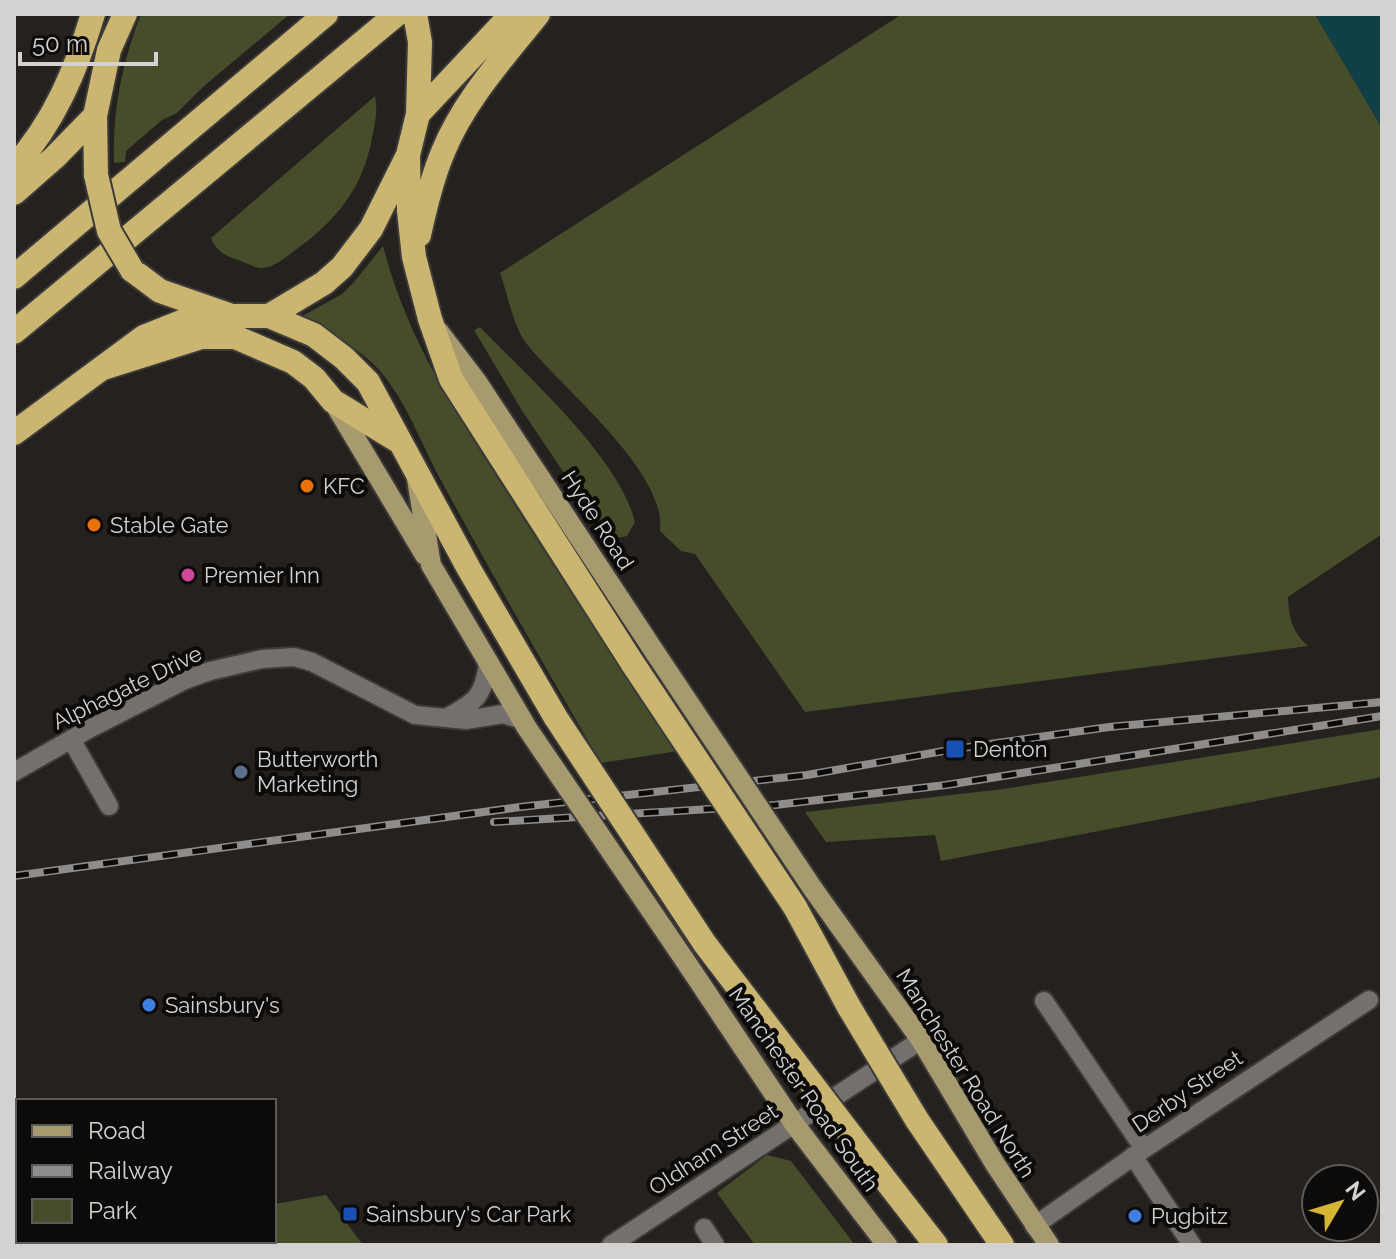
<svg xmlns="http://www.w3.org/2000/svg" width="1396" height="1259" viewBox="0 0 1396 1259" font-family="Raleway,sans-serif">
	<rect width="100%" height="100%" fill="#24211f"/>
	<path fill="#464d2a" d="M141 14H290L204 86 177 113 162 120 126 151 125 162 114 163C112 111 122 63 141 14Z
		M902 14H1315L1382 128V534L1288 597C1289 619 1292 631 1308 646L805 712 695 554 681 551 660 531C667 471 562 389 526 343 514 328 507 292 500 273Z
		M375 96C378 111 375 123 372 138 363 189 335 222 294 251 285 258 273 268 262 268 254 268 245 262 238 260 225 256 216 251 211 238Z
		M383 246C407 338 453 408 504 488 560 577 619 664 678 751L601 763C547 670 493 577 442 482 422 446 407 402 380 371 359 347 327 332 299 318L342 294 354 282Z
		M480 327C527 376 619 457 635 522L627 536 609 540 521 409 474 330Z
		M1382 729V777L941 861 935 835 826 842 805 812 1003 789Z
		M767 1155 791 1161 855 1245H755L717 1193Z
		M326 1195 363 1245H180L178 1241H274V1204Z"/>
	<path fill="#113f47" d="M1315 14H1382V128Z"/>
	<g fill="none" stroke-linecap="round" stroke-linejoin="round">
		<g stroke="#3d3b39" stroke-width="22">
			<path id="minor" d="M446 718C475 702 483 698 488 664
				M71 739 109 806
				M14 772 89 729 185 680 210 671 262 659 294 657 312 662 415 715 466 720 503 714 522 720
				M1044 1001 1144 1149
				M1133 1156 1192 1245
				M1034 1226 1144 1149 1369 1000
				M704 1228 715 1245
				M611 1245 921 1040"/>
		</g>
		<g stroke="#3d3b39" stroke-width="24">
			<path id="major" d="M439 332 477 382 656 654
				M333 401 425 555
				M417 479 431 565 527 728
				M813 889 921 1040 995 1164 1049 1245
				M684 959 795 1125 887 1245"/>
		</g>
		<g stroke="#3d3b39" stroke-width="28">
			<path id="highway" d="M418 114 512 14
				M408 155 409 211 414 257 430 319 451 379 633 664
				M14 167C54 123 76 70 93 14
				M96 175 95 116 109 50 125 14
				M14 193 55 157 95 116
				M419 235C425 207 432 178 443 152 464 100 504 57 538 14
				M132 270 160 291 232 316H269L324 283 342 267 371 229 408 155 418 114 420 42 415 14
				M14 277 326 14
				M269 316 314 335 344 358 368 382 469 569 556 718
				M14 332 397 14
				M103 368 201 337H235L293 362 314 378 333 401 400 442
				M14 433 144 337 184 321 221 317
				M795 907 849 1007
				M917 1120 1002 1245
				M870 1160 936 1245"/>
		</g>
		<use href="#minor" stroke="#73706e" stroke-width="18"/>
		<use href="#major" stroke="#a79a6f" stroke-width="20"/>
		<use href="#highway" stroke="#cab670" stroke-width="24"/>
		<g stroke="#8f8d8b" stroke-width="8">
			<path id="rail" d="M494 822 775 805 946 785 1382 716
				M14 876 520 807 807 775 955 749 1109 727 1382 702"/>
		</g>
		<use href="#rail" stroke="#0c0b0a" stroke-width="5" stroke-dasharray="15" stroke-linecap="butt"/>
		<g stroke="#3d3b39" stroke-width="24" stroke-linecap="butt">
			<path id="major-bridge" d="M656 654 813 889
				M527 728 684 959"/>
		</g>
		<g stroke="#3d3b39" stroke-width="28" stroke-linecap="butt">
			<path id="highway-bridge" d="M96 175 109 231 132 270
				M633 664 795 907
				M556 718 705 944 870 1160
				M849 1007 917 1120"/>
		</g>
		<use href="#major-bridge" stroke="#a79a6f" stroke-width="20"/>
		<use href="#highway-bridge" stroke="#cab670" stroke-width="24"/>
	</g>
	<g fill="#e8710a" stroke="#0c0b0a" stroke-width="3">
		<circle cx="307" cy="486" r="8"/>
		<circle cx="94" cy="525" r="8"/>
	</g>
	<circle fill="#d1479c" stroke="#0c0b0a" stroke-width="3" cx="188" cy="575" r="8"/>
	<g fill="#1a4fb4" stroke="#0c0b0a" stroke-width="3">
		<rect x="945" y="739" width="20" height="20" rx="4"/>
		<rect x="342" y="1206" width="16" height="16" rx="4"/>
	</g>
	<circle fill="#5c6f8a" stroke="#0c0b0a" stroke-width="3" cx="241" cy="772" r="8"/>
	<g fill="#3f7fe0" stroke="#0c0b0a" stroke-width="3">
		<circle cx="149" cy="1005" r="8"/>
		<circle cx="1135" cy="1216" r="8"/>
	</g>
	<g text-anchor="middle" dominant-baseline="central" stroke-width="8" stroke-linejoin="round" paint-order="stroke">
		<g font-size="22" fill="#d4d2d0" stroke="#0c0b0a" text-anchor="start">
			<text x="323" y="486">KFC</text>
			<text x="110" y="525">Stable Gate</text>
			<text x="204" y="575">Premier Inn</text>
			<text x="973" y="749">Denton</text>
			<text x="257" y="759">Butterworth<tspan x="257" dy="25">Marketing</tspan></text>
			<text x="165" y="1005">Sainsbury's</text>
			<text x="366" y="1214">Sainsbury's Car Park</text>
			<text x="1151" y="1216">Pugbitz</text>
		</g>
		<g font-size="22" fill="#d4d2d0" stroke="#0c0b0a">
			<text transform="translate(598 520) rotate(57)">Hyde Road</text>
			<text transform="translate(127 687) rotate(-26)">Alphagate Drive</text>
			<text transform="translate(966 1073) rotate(58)">Manchester Road North</text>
			<text transform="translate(804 1089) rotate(55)">Manchester Road South</text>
			<text transform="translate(1187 1091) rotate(-34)">Derby Street</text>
			<text transform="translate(713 1149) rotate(-33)">Oldham Street</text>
		</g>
	</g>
	<rect width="1396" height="1259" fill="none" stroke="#d4d2d0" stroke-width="32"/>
	<rect x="16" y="1099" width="260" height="144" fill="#0c0b0a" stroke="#5c5b59" stroke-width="2"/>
	<rect x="32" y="1125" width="40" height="12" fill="#a79a6f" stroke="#5c5b59" stroke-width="2"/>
	<text x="88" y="1139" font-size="24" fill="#d4d2d0">Road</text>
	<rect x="32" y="1165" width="40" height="12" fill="#8f8d8b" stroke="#5c5b59" stroke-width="2"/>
	<text x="88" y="1179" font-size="24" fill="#d4d2d0">Railway</text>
	<rect x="32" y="1199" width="40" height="24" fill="#464d2a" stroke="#5c5b59" stroke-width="2"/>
	<text x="88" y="1219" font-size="24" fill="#d4d2d0">Park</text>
	<g transform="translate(1340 1203) rotate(52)"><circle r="38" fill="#0c0b0a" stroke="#5c5b59" stroke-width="2"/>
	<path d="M0-6L14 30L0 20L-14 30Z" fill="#d5b534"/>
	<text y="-12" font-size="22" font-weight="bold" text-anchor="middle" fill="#d4d2d0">N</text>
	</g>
	<path d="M20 52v12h136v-12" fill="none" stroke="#d4d2d0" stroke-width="4"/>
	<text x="32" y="52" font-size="24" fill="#d4d2d0" stroke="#0c0b0a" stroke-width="6" paint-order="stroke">50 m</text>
</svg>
